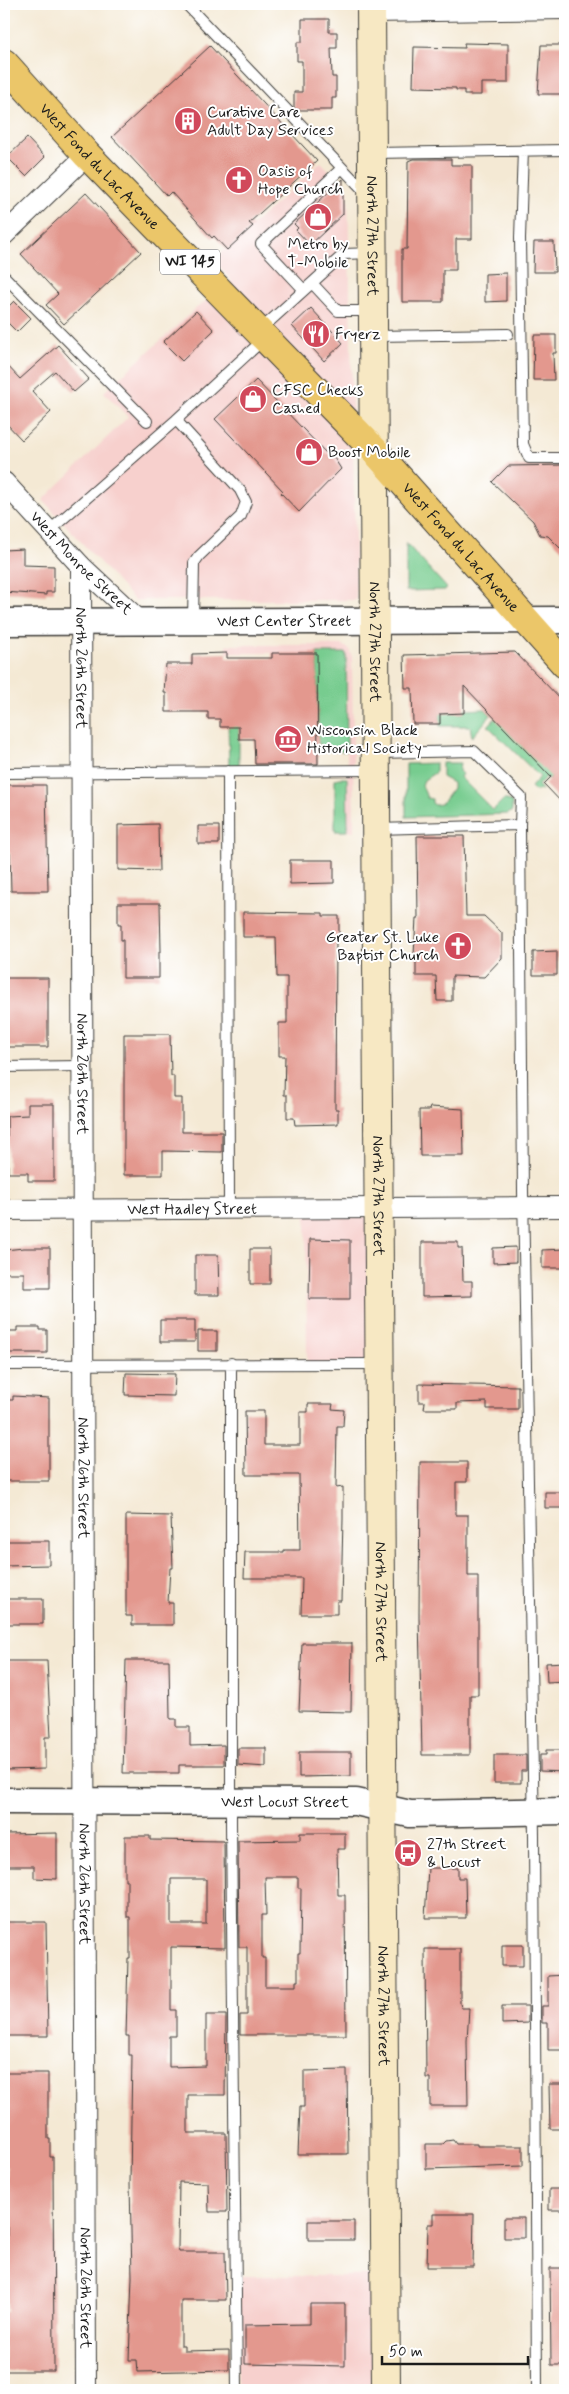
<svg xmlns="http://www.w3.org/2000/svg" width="569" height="2394" viewBox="0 0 569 2394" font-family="Mynerve,sans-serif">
	<rect width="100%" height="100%" fill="#fff"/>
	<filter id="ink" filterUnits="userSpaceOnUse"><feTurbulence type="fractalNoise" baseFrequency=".02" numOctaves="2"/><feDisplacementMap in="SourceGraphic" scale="10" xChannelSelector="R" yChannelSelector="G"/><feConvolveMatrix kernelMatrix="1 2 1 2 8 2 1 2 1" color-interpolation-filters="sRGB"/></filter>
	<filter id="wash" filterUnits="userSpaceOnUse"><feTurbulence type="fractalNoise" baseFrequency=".0096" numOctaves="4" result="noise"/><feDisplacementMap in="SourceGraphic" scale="20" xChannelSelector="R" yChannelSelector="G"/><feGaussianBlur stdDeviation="1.12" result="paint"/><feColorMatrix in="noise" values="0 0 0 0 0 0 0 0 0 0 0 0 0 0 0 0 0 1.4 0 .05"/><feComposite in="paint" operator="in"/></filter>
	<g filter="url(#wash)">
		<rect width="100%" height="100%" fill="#f4e9d4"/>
		<path fill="#f7d0cd" d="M321 162 348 190 356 600H134L43 500 128 417 104 392 194 310 232 281 214 260Z
			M227 645H342L349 649 352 657 354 831H348L346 653H227Z
			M379 1209 380 1364 307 1365 306 1210Z
			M235 2276H385L386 2390H237Z"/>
		<path fill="#77cc8f" stroke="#4a7456" d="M406 543 446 587 445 590 406 591Z
			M317 653H346L347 751H318V747H321V744H318Z
			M239 694V766H229L228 718Z
			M485 709 491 715 472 737 470 726H440V710L452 713H464V710Z
			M497 716 510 734 553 775 549 779 546 777 538 785 542 790 535 791 531 787 540 777 488 726Z
			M436 763V772L424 780 422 785 427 798 432 799V803L435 805 441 804 453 788V783L442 777V763H460L459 771 462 774 460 777 493 810 503 800H507L512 803V811L508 814 406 817V764Z
			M338 778H347L348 831H335V780Z"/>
		<g id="blocks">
			<path fill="#e3988e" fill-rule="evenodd" d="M302 19H329V32H337V48H331L332 77H336V98H332V110H296L294 107V92H302V61H297V42H302Z
				M464 43 508 44V83H481V95H464V90H456V88L413 87 414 47 465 48Z
				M541 45H563V94H538Z
				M210 46 317 161 249 223 253 226 227 250 214 236 212 238 171 192 167 196 112 137Z
				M27 138 45 157 26 176 7 157Z
				M413 159H451V165H472V239H456V270H443V302H402V249H407L408 161Z
				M343 179V214L310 245 296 230 298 228 294 224Z
				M86 193 141 252 64 324 46 305 58 294 21 254Z
				M534 242H554L555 272H533Z
				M506 273V301L485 302V274Z
				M14 301 31 318 17 332 4 319V311Z
				M311 308 343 343 324 361 292 326Z
				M196 311 214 330 182 361 163 342Z
				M534 335H556V353H553L554 380H533Z
				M58 345 89 379 74 392 55 371 32 391 51 412 22 440 4 421V362L20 379Z
				M256 380 327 454 331 453 341 469 299 512 281 493 283 491 215 419Z
				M565 465V553L548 536 540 535 533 521 492 482 508 466Z
				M23 549V565L54 566V592H46V595L4 592V550Z
				M515 652 565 704V806L544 784 551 777 464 686V713L440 714V724H413L412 688H405L404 655Z
				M227 653V658H272V653H317L318 764H255L254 739H239V727H220V719H208V712H166V693H164L166 664H192V654Z
				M4 785H46L48 891H11L10 853H4Z
				M158 824 159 871 118 870V825Z
				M198 826H219V844H198Z
				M417 836H464L466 916H484L502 933V958L484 977 452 976V1001H437L436 976H416V955H414L416 918H418Z
				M290 860H334V883L290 884Z
				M118 903H160L161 951H159V978H123V940H121V924H118Z
				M243 912 323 913V916H339V936H336L335 1109H338V1124L295 1125 294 1118H287V1095H284L285 1056H279V1023H287V977H277L276 937H243Z
				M557 951V975H533V952Z
				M4 978H48V1047H4Z
				M124 1034H170L171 1076H174V1098H182V1132H222V1152L163 1151V1175H124Z
				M28 1104H54V1181H28V1173H8L7 1116 28 1115Z
				M430 1107 463 1109 464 1156H420L419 1110H429Z
				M310 1239 350 1240V1299H309Z
				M422 1242H458V1248H462L463 1281H472V1296L422 1297Z
				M516 1247V1262L493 1263V1248Z
				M24 1248H50V1288H24V1273H4V1250Z
				M250 1249H270V1284H250Z
				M565 1249V1268H542V1250Z
				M195 1255H218L219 1295H195Z
				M160 1320H195V1342H160Z
				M17 1327H40V1330H47V1353H5V1331H17Z
				M198 1331H217V1351H198Z
				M126 1373 175 1374 174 1396 125 1395Z
				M419 1384 518 1386V1409H487V1402L457 1403V1409H424L425 1402H419Z
				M13 1396 49 1398V1481H4V1400H13Z
				M308 1404H333L332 1409 344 1410 343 1426H337L336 1488 343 1487V1519L341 1601H337V1614H301L302 1578H244L245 1552H284V1550H300L299 1475H246L245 1411H264V1445H300V1412H308Z
				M420 1462H467V1482H456V1515H468V1576H478V1695H470V1755H422L419 1617Z
				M545 1492H565V1508H545Z
				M126 1515 171 1516 173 1568H170L168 1603H173V1625H132V1616H126Z
				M4 1541H49V1565L4 1566Z
				M5 1599H43V1624H5Z
				M302 1643H352L351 1712 299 1711Z
				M126 1660H169L170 1719H176V1727H190V1746L224 1745V1765H179V1773H123Z
				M6 1661H47L51 1737H45V1769L4 1770Z
				M565 1662V1681L547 1682 546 1663Z
				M238 1748H266V1767L238 1765Z
				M546 1750H565V1772L540 1771V1755H546Z
				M299 1752H351V1776L299 1777Z
				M494 1755H526V1771H521V1783H494Z
				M57 1833V1879L34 1878V1866H5V1834Z
				M300 1833H345V1849H337L338 1895H345L346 2035H240V2015H247V1947H239L238 1841 300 1840ZM265 1877H298V1888H301L300 1953H298V1981H296V1986H265V1958H262V1915H266Z
				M125 1836H150V1840L224 1841 225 1948 171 1947V2010H176V2036H169V2067L206 2066V2015H226L225 2095H188V2133H226L227 2212H209L208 2183 179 2182 178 2248 179 2252H225L226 2300H181V2346H184V2351L229 2350V2370L138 2372 137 2360H129L132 2277 130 2183 132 2055H129V2036H126L128 1958H130V1917H127V1880H125ZM171 1879H206V1924H171Z
				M428 1868H458V1878H465L466 1918H425Z
				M4 1922H46L48 2036H4Z
				M502 1945H523V1966H502Z
				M425 1949H460V2003L461 2008H469L467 2041 468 2106H430V2078H426Z
				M565 1975V2050H548V2023H542V2006H548V1976Z
				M502 2006H528V2023L502 2024Z
				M347 2070 348 2154H298L300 2107H304V2071Z
				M4 2073H48V2139H50V2157H53L54 2371H4V2312H7V2167H4Z
				M549 2084H565V2129H550Z
				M453 2140 456 2144H477V2146H523V2166L426 2169V2144H443L446 2141Z
				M549 2189H565V2210H549Z
				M433 2214H474L473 2267H427L428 2224H433Z
				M504 2218H524V2238H504Z
				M308 2221H354V2240H308Z
				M550 2268H565V2365H551Z
				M310 2304H345V2366L245 2364V2325L310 2324Z"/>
		</g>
	</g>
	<g filter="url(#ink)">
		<use href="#blocks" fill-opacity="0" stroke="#3c3b38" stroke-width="1"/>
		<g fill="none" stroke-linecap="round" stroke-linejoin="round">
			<g stroke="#3c3b38" stroke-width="12">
				<path id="service" d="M186 4 368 195
					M523 150 520 238 523 444 529 458H565
					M374 153 565 150
					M4 276 147 421
					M312 283 338 311H372
					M304 290 261 244 342 168
					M259 331 344 254 372 253
					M375 336 508 334
					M176 420 240 490 246 502 241 516 199 556 194 563 193 621
					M49 531 176 420 264 339
					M376 753 474 751 521 797 520 825
					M228 771 229 1210
					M4 773 375 770
					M378 829 520 825 523 1191 534 1835 537 2390
					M4 1067 82 1066
					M231 1363V1824L237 2390
					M4 1365 379 1364"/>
			</g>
			<g stroke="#3c3b38" stroke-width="22">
				<g id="minor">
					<path d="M371 12 565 9"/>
					<path d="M4 235 87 155"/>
					<path id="s1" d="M4 482 81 566 141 622"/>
					<path id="s2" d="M81 566 86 2390"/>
					<path id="s3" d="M4 1210 565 1207"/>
				</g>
			</g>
			<g stroke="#3c3b38" stroke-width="29">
				<g id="tertiary">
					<path id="s4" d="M4 622 565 620"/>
					<path id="s5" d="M4 1801 356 1802 410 1814 565 1811"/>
				</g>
			</g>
			<g stroke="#3c3b38" stroke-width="30">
				<g id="secondary">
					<path id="s6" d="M371 4 386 2390"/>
				</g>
			</g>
			<g stroke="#3c3b38" stroke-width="30">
				<g id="primary">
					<path id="s7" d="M4 63 87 155 375 451 565 664"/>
				</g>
			</g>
			<use href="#service" stroke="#fff" stroke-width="10"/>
			<use href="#minor" stroke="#fff" stroke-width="20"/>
			<use href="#tertiary" stroke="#fff" stroke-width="26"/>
			<use href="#secondary" stroke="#f7e8c3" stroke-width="28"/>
			<use href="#primary" stroke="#ebc669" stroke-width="28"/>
		</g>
	</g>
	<defs>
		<g id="building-disc" transform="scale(1.4375)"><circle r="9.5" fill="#d1495b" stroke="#fff"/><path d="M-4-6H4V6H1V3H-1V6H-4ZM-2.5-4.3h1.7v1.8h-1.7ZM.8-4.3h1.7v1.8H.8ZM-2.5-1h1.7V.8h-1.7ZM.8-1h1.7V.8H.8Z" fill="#fff"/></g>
		<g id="church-disc" transform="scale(1.4375)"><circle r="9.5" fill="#d1495b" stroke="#fff"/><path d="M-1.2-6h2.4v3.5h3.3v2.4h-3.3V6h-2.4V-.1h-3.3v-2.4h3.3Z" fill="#fff"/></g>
		<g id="shop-disc" transform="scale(1.4375)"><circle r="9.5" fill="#d1495b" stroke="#fff"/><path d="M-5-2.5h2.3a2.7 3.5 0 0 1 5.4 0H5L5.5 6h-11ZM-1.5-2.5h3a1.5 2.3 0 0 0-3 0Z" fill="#fff"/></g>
		<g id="restaurant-disc" transform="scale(1.4375)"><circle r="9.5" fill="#d1495b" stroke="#fff"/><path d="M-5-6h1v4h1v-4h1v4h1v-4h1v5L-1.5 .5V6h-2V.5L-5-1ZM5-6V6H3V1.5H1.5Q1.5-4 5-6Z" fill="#fff"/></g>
		<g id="museum-disc" transform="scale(1.4375)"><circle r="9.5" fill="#d1495b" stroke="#fff"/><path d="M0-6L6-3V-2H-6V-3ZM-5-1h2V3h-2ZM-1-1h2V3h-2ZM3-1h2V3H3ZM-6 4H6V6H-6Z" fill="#fff"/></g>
		<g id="bus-disc" transform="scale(1.4375)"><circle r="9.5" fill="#d1495b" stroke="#fff"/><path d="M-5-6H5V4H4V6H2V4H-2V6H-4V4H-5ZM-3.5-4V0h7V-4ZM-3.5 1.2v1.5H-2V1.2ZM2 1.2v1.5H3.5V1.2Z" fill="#fff"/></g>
	</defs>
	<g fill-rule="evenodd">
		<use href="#building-disc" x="188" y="121"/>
		<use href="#church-disc" x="239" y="180"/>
		<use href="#shop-disc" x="318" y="217"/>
		<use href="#restaurant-disc" x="316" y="334"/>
		<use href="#shop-disc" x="253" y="399"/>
		<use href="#shop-disc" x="309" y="452"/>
		<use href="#museum-disc" x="288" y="739"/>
		<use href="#church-disc" x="458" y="946"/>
		<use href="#bus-disc" x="408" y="1853"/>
	</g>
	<g text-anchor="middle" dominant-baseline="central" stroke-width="4" stroke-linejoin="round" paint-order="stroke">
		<rect fill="#fff" stroke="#606060" stroke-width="1" x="160" y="249.5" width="60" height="25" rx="4"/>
		<g font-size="15" font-weight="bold" fill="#1c1c1c">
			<text x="190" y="262">WI 145</text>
		</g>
		<g font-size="16" fill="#1c1c1c" stroke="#fff" text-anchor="start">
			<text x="207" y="112">Curative Care<tspan x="207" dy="18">Adult Day Services</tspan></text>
			<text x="258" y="171">Oasis of<tspan x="258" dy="18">Hope Church</tspan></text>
			<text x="318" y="244" text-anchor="middle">Metro by<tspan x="318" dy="18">T-Mobile</tspan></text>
			<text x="335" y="334">Fryerz</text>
			<text x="272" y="390">CFSC Checks<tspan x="272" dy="18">Cashed</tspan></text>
			<text x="328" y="452">Boost Mobile</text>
			<text x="307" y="730">Wisconsin Black<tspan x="307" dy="18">Historical Society</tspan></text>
			<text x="439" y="937" text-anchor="end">Greater St. Luke<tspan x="439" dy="18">Baptist Church</tspan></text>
			<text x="427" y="1844">27th Street<tspan x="427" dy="18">&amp; Locust</tspan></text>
		</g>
		<g font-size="16" fill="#1c1c1c" stroke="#fff">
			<text stroke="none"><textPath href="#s7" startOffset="141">West Fond du Lac Avenue</textPath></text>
			<text stroke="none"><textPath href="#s6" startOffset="232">North 27th Street</textPath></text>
			<text stroke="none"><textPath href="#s7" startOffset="666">West Fond du Lac Avenue</textPath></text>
			<text stroke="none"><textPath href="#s1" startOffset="112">West Monroe Street</textPath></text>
			<text stroke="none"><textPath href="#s4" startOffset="280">West Center Street</textPath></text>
			<text stroke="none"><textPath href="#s6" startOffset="638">North 27th Street</textPath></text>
			<text stroke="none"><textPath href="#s2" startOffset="102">North 26th Street</textPath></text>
			<text stroke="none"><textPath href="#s2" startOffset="508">North 26th Street</textPath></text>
			<text stroke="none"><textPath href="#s6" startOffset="1192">North 27th Street</textPath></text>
			<text stroke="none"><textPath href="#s3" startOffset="188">West Hadley Street</textPath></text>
			<text stroke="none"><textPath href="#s2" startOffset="912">North 26th Street</textPath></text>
			<text stroke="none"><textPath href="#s6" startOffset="1598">North 27th Street</textPath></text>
			<text stroke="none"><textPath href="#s5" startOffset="281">West Locust Street</textPath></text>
			<text stroke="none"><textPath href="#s2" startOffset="1318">North 26th Street</textPath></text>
			<text stroke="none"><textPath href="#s6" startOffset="2002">North 27th Street</textPath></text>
			<text stroke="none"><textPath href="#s2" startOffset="1722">North 26th Street</textPath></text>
		</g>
	</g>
	<rect width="569" height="2394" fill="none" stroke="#fff" stroke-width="20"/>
	<path d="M382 2356v8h146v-8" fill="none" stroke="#1c1c1c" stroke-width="2.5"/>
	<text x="389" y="2356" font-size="15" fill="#1c1c1c" stroke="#ffffff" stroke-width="4" paint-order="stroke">50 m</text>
</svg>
